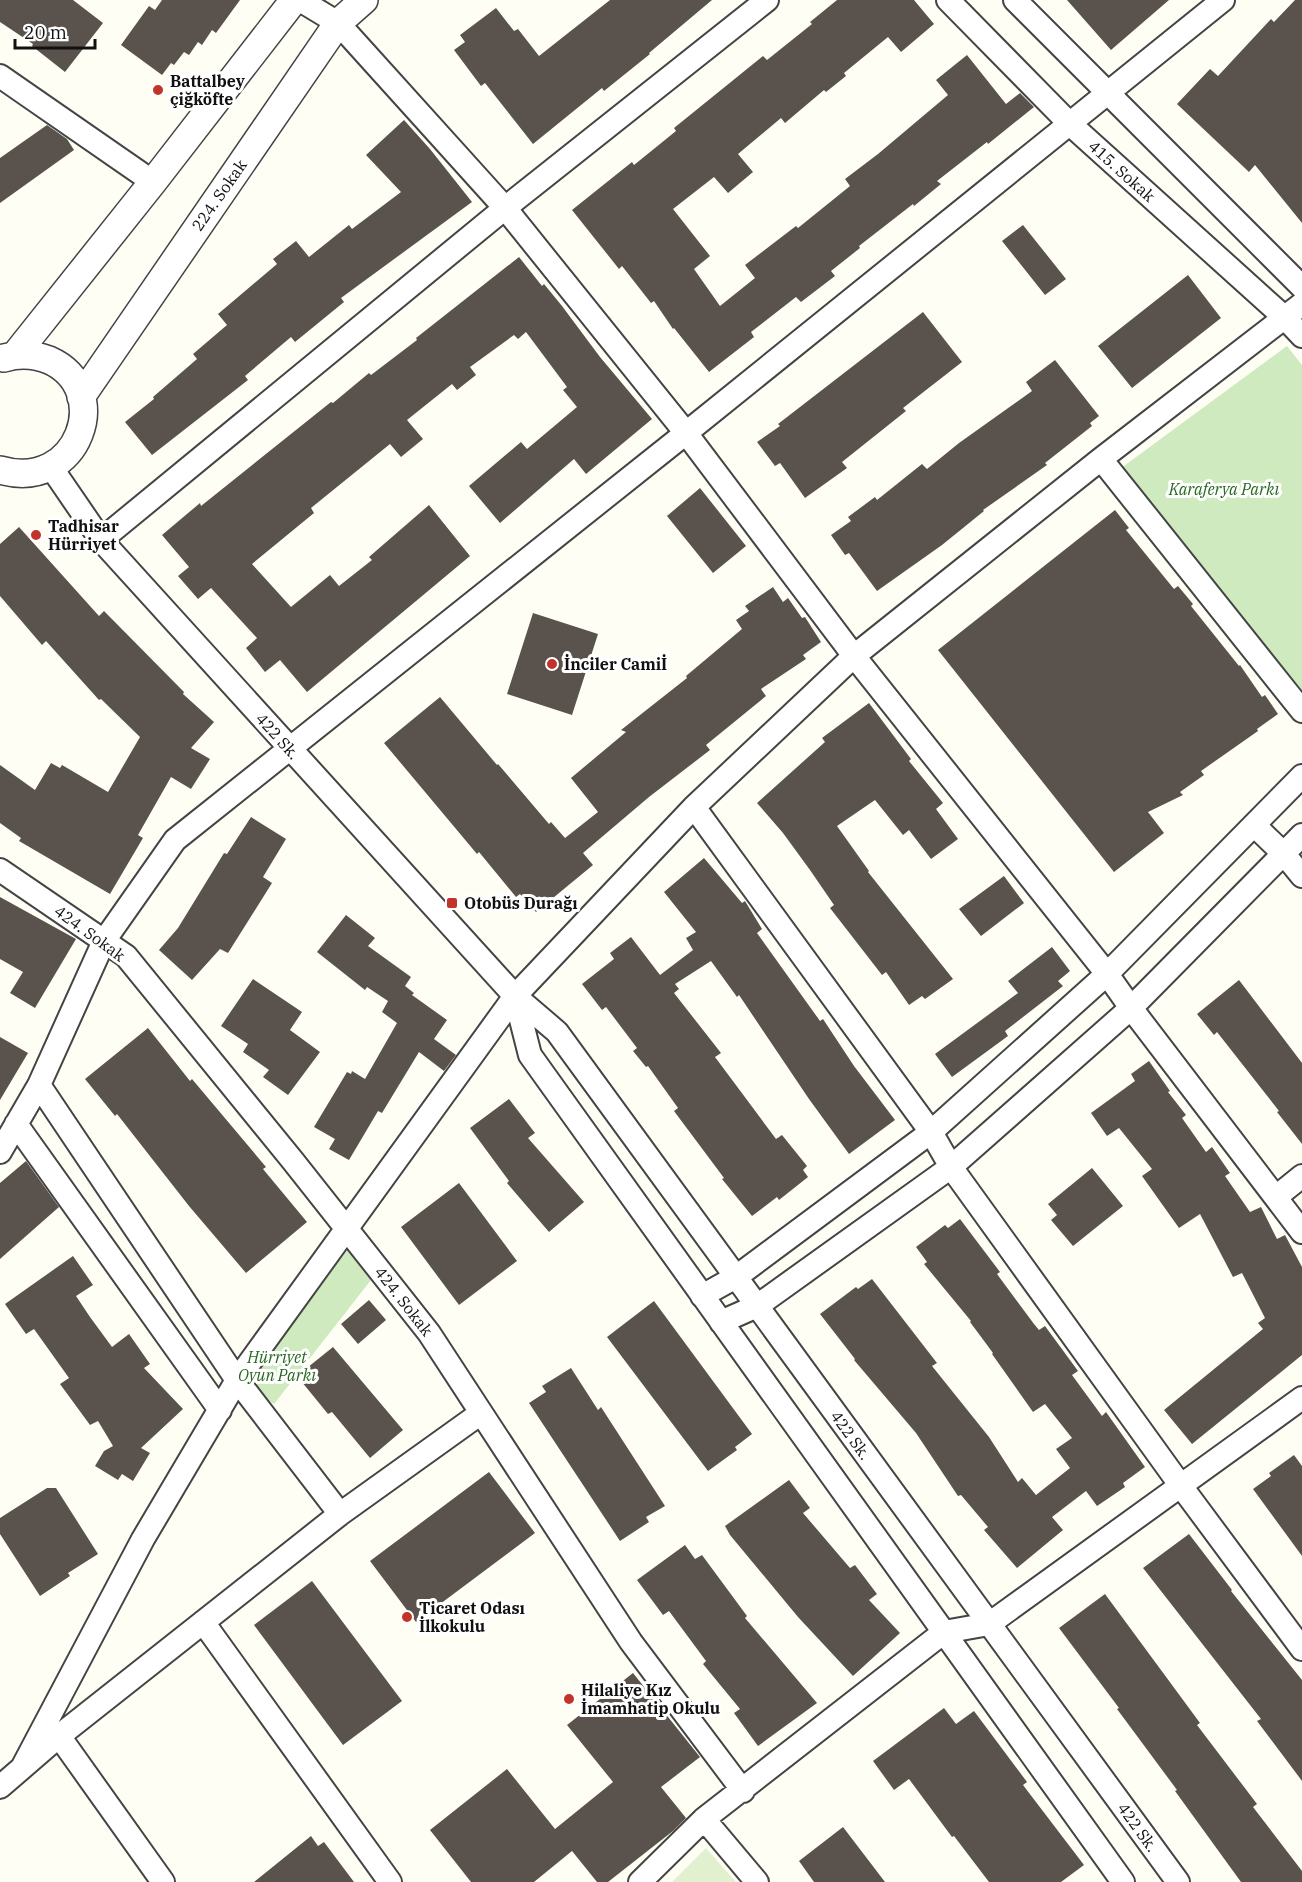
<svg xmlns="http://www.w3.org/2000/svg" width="1302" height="1882" viewBox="0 0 1302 1882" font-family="'IBM Plex Serif',serif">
	<rect width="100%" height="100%" fill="#fffef5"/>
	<path fill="#cfeabe" d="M1287 346 1302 365V711L1113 474Z
		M349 1249 371 1280 274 1404 237 1380Z"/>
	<path fill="#e1f1cf" d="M706 1848 736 1882H672Z"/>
	<path fill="#5a534d" d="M0 0H73L103 23 65 72 32 46 33 44 0 22Z
		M162 0H240L216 33 212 30 202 45 198 42 189 55 184 52 174 65 171 63 162 75 121 45 149 6 155 10Z
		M610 0H712L649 53 650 54 604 91 602 88 533 144 485 83 481 86 454 50 465 42 460 35 496 8 514 31 518 29 539 56Z
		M837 0H914L934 24 901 52 888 37 844 73 846 76 826 92 824 90 785 123 781 118 738 154 753 172 728 193 714 177 673 209 710 256 694 269 720 306 755 278 745 265 796 226 798 228 850 186 845 179 878 154 948 95 936 80 967 55 1006 104 1020 93 1034 107 988 144 987 142 937 181 941 184 914 206 913 204 859 246 860 248 831 271 835 276 801 302 796 297 751 332 754 337 709 372 674 328 673 329 654 301 651 303 622 266 619 269 572 210 632 162 634 165 676 131 674 128 763 56 767 60 812 24 810 22Z
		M1067 0H1169L1111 50Z
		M1295 0H1302V223L1255 165 1249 172 1177 104 1210 69 1218 76 1271 19 1274 22Z
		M404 120 430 149 472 202 341 298 344 302 295 342 291 337 245 376 248 380 152 455 125 422 154 399 153 397 197 359 193 354 227 325 218 314 277 264 273 259 296 241 309 257 349 225 352 229 401 192 366 155Z
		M47 125 67 139 74 150 0 203V158Z
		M1023 225 1066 279 1045 295 1002 241Z
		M519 257 542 286 544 284 562 306 600 357 652 419 586 474 574 459 500 523 469 486 521 442 527 449 577 407 563 390 567 387 526 332 518 339 514 335 470 367 476 375 457 390 452 384 407 420 423 439 401 457 390 444 311 508 314 513 252 564 291 607 330 575 339 586 372 560 369 557 429 505 470 556 307 692 280 660 265 672 246 648 257 638 211 588 198 599 178 576 189 567 162 535 200 503 201 506 331 402 333 403 369 373 371 375 417 340 416 338Z
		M1188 275 1221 318 1132 388 1098 346Z
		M923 312 962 362 903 408 906 411 842 462 847 468 805 498 780 463 775 466 757 442 780 426 778 424Z
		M1055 360 1099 416 1090 423 1092 426 1045 463 1047 465 983 510 984 511 942 545 877 591 849 553 845 555 831 535 851 521 848 517 875 497 877 500 922 464 927 469 959 443 1032 391 1026 382Z
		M700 488 746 546 713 573 667 516Z
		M1115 510 1129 528 1126 530 1174 589 1178 586 1193 604 1191 606 1239 666 1240 665 1262 697 1265 695 1278 714 1257 729 1258 731 1201 771 1204 775 1180 792 1183 795 1148 812 1164 833 1114 872 938 650Z
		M19 527 99 616 104 611 184 692 183 694 214 722 191 748 210 759 191 789 171 777 138 835 143 838 110 894 19 841 21 838 0 823V765L35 790 51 763 60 768 62 765 108 792 140 737 101 699 99 700 46 641 42 645 0 596V544Z
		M773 587 783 602 788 598 802 618 805 617 821 642 803 655 806 659 761 689 766 696 706 745 710 750 649 797 583 853 593 865 536 912 520 894 516 897 479 852 477 854 384 743 440 697 497 765 498 764 549 824 551 822 565 838 598 812 571 778 626 732 621 730 687 678 686 676 742 629 736 620 749 611 745 606Z
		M533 613 598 634 572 715 507 694Z
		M869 703 911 759 909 761 943 803 936 809 958 839 931 859 909 830 903 835 875 800 837 826 869 871 868 872 953 979 925 999 922 996 909 1005 886 972 882 975 830 908 834 905 810 870 783 833 757 803 825 742 822 738Z
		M251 817 286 839 263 877 272 883 228 953 220 949 192 980 159 950 178 928 224 853 227 854Z
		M704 858 742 903 745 901 762 929 757 933 820 1021 823 1019 854 1066 895 1120 849 1154 809 1099 739 995 737 997 711 961 675 984 679 989 674 993 721 1053 715 1057 776 1139 782 1135 807 1166 803 1170 808 1177 779 1200 777 1197 752 1216 722 1179 724 1178 674 1111 678 1108 648 1066 646 1067 633 1051 637 1048 606 1007 602 1010 582 984 614 959 610 953 631 937 660 975 693 950 686 938 696 932 664 892Z
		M1004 876 1024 903 981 936 959 909Z
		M0 897 76 939 35 1008 10 993 23 972 0 959Z
		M346 915 375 938 368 946 411 977 405 986 414 993 412 995 447 1020 434 1039 456 1055 444 1071 419 1052 382 1113 378 1111 349 1160 329 1149 335 1139 314 1127 347 1072 351 1074 352 1071 365 1079 397 1023 382 1012 388 1001 367 987 365 990 317 952Z
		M1052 947 1070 971 1058 981 1063 986 1005 1031 1008 1036 952 1077 935 1054 1018 993 1008 981Z
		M253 979 302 1012 290 1030 320 1052 288 1095 263 1077 269 1070 243 1052 248 1044 221 1026Z
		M1239 980 1302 1063V1144L1277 1112 1279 1111 1217 1032 1214 1035 1197 1014Z
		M148 1028 190 1081 192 1079 266 1167 263 1169 307 1222 246 1273 189 1206 117 1114 115 1116 85 1079Z
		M0 1037 28 1053 0 1100Z
		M1149 1061 1170 1091 1168 1092 1186 1115 1182 1118 1206 1152 1212 1147 1230 1173 1225 1176 1250 1212 1261 1207 1277 1239 1285 1235 1302 1267V1355L1192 1444 1164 1410 1263 1329 1258 1323 1265 1318 1242 1273 1233 1277 1200 1214 1179 1228 1142 1176 1152 1169 1119 1128 1107 1136 1091 1113 1135 1081 1131 1074Z
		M509 1099 535 1133 528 1138 584 1202 549 1232 507 1183 509 1181 470 1128Z
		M26 1161 59 1207 0 1259V1183Z
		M1092 1168 1123 1206 1073 1246 1051 1220 1057 1215 1048 1204Z
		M459 1183 517 1261 459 1305 401 1227Z
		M960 1219 1000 1272 997 1274 1034 1324 1039 1330 1045 1326 1078 1371 1072 1375 1102 1416 1106 1412 1145 1467 1123 1483 1125 1487 1097 1506 1086 1491 1052 1517 1063 1530 1017 1568 984 1530 988 1527 961 1495 958 1496 916 1433 854 1360 855 1359 820 1314 856 1287 858 1289 872 1279 937 1363 932 1366 989 1437 1018 1482 1022 1478 1036 1495 1070 1468 1056 1449 1072 1438 1045 1404 1033 1412 992 1354 993 1353 970 1322 971 1321 924 1264 927 1262 916 1247 945 1225 948 1228Z
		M73 1256 93 1285 76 1296 90 1317 112 1347 129 1334 150 1364 144 1368 183 1409 141 1448 150 1453 133 1481 122 1474 118 1480 95 1466 104 1451 113 1446 98 1421 90 1425 60 1384 69 1378 34 1329 26 1334 5 1304Z
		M369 1300 386 1320 358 1344 341 1324Z
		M654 1301 752 1434 735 1447 737 1450 708 1471 607 1337Z
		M333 1347 403 1430 370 1458 332 1412 328 1414 297 1376Z
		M571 1368 598 1410 601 1407 665 1506 646 1517 649 1522 620 1541 529 1403 546 1392 542 1386Z
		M1294 1455 1302 1466V1556L1253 1489 1271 1476 1269 1473Z
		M489 1472 535 1533 416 1622 370 1561Z
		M789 1480 810 1508 803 1513 850 1568 855 1565 877 1594 869 1600 900 1633 853 1676 798 1617 730 1535 725 1526Z
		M47 1488H56L98 1554 68 1573 70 1576 40 1596 0 1534V1518Z
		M1189 1534 1232 1590 1231 1591 1302 1680V1781L1257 1721 1261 1719 1143 1568Z
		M685 1545 695 1559 702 1555 747 1616 745 1618 817 1703 758 1746 734 1713 740 1709 703 1664 706 1661 669 1611 663 1615 637 1580Z
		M312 1581 402 1701 343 1745 254 1625Z
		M1105 1594 1200 1723 1197 1725 1257 1804 1253 1807 1302 1871V1882H1241L1175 1791 1177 1790 1117 1709 1119 1708 1059 1628Z
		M633 1673 700 1757 661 1787 686 1818 673 1831 608 1882H597L572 1851 534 1882H471L430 1830 507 1769 555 1829 613 1782 567 1725Z
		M944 1708 956 1724 974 1711 1027 1782 1023 1785 1084 1865 1061 1882H989L954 1836 952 1837 909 1779 894 1790 873 1761Z
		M843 1827 885 1882H814L799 1861Z
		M311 1836 318 1846 324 1842 354 1882H254Z"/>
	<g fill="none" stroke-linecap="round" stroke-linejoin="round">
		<g stroke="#444" stroke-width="26">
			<path id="minor" d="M300 0 338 23 505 208 686 433 854 656 1107 974 1131 1008 1302 1232
				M948 0 1070 124 1285 318 1302 336
				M1015 0 1302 287
				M0 76 153 182
				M1101 459 1302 711
				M51 467 101 540 515 996 557 1032 1178 1882
				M101 540 505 208 767 0
				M694 807 931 1132 951 1167 1181 1486 1302 1649
				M1254 825 1284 854 1302 876
				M0 870 126 956 293 1161 429 1333 631 1642 743 1791
				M515 996 530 1055 1123 1882
				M39 1085 237 1380 340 1514
				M16 1124 220 1410
				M0 1152 39 1085 104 941 175 840 686 433 1223 0
				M1276 1197 1302 1176
				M702 1296 736 1277 931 1132 1107 974 1302 776
				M721 1322 757 1306 951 1167 1131 1008 1302 835
				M203 1622 390 1882
				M59 1736 163 1882
				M22 1768 143 1539 237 1380 515 996 694 807 854 656 1101 459 1302 304
				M0 1787 59 1736 340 1514 481 1413
				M704 1819 757 1882
				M640 1882 704 1819 944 1632 989 1624 1302 1398"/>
		</g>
		<g stroke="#444" stroke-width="30">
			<path id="tertiary" d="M16 354 153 182 294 0
				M81 397 338 23 364 0
				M0 470C79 493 115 389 49 360 34 354 20 353 4 358"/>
		</g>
		<use href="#minor" stroke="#fff" stroke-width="22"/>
		<use href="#tertiary" stroke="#fff" stroke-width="27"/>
	</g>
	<g fill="#c13429" stroke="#fff" stroke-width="2">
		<circle cx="158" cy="90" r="6"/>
		<circle cx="36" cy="535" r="6"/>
		<circle cx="552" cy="664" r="6"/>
		<rect x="446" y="897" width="12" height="12" rx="3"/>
		<circle cx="407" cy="1617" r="6"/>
		<circle cx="569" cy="1699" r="6"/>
	</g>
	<g text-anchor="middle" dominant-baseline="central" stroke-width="6" stroke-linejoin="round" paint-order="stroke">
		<g font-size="16" font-weight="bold" fill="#111" stroke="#fff" text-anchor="start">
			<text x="170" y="81">Battalbey<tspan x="170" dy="18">çiğköfte</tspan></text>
			<text x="48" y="526">Tadhisar<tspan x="48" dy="18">Hürriyet</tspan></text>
			<text x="564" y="664">İnciler Camiİ</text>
			<text x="464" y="903">Otobüs Durağı</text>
			<text x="419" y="1608">Ticaret Odası<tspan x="419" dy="18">İlkokulu</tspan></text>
			<text x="581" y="1690">Hilaliye Kız<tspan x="581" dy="18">İmamhatip Okulu</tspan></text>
		</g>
		<g font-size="16" fill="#111" stroke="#fff">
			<text transform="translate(1122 171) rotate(42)">415. Sokak</text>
			<text transform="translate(219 195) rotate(-55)">224. Sokak</text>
			<text transform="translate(278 736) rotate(48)">422 Sk.</text>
			<text transform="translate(90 933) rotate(36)">424. Sokak</text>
			<text transform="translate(404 1301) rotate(52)">424. Sokak</text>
			<text transform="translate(851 1435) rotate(54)">422 Sk.</text>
			<text transform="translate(1138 1827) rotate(54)">422 Sk.</text>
		</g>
		<g font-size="16" font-style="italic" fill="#276920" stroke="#fff">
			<text x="1224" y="489">Karaferya Parkı</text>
			<text x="277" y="1357">Hürriyet<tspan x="277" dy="18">Oyun Parkı</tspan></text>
		</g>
	</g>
	<path d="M15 39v9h80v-9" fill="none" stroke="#111111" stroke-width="3"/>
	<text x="24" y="39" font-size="18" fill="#111111" stroke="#ffffff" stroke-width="4.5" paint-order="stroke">20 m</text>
</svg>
